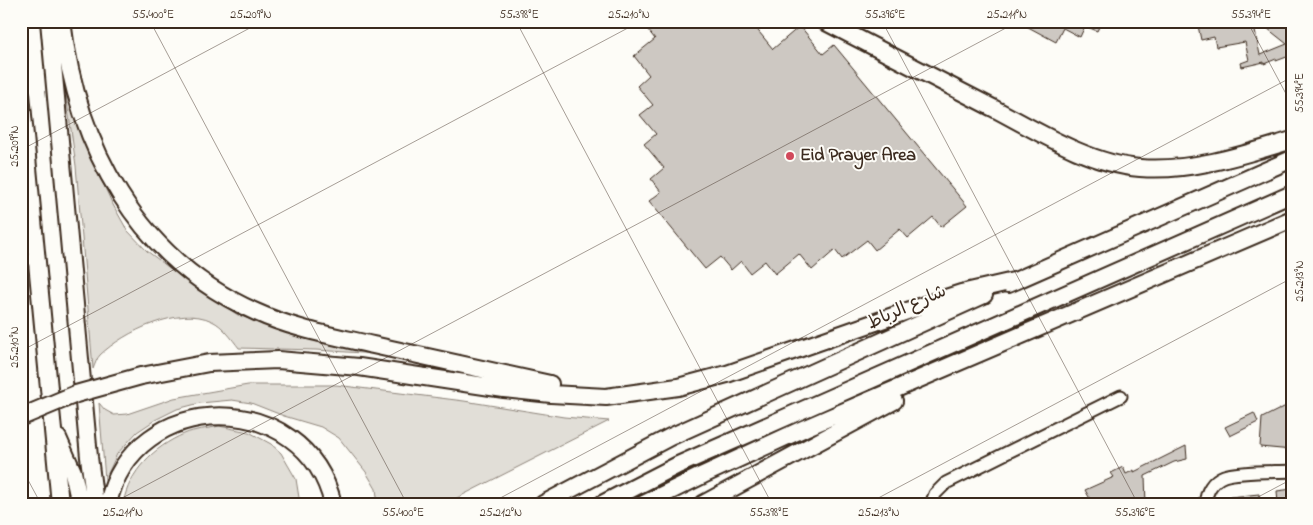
<svg xmlns="http://www.w3.org/2000/svg" width="1313" height="525" viewBox="0 0 1313 525" font-family="'Indie Flower','Playpen Sans Arabic',sans-serif">
	<rect width="100%" height="100%" fill="#fdfcf7"/>
	<filter id="ink" filterUnits="userSpaceOnUse"><feTurbulence type="fractalNoise" baseFrequency=".02" numOctaves="2"/><feDisplacementMap in="SourceGraphic" scale="10" xChannelSelector="R" yChannelSelector="G"/><feConvolveMatrix kernelMatrix="1 2 1 2 8 2 1 2 1" color-interpolation-filters="sRGB"/></filter>
	<g filter="url(#ink)">
		<path fill="#e1ded7" stroke="#8e847a" d="M66 94 81 135 112 203 127 230 147 251 184 279 238 315 274 328 393 355 316 350 239 348C232 339 223 326 212 321 180 305 124 332 100 355 97 358 95 364 93 369L76 166Z
			M248 385H336L464 401 564 417 609 421 445 504H378L376 489 366 472 339 438 321 427 284 416 251 403 232 400 200 403 177 409 155 420 137 432 117 454 105 480 99 403 105 410 114 415 127 414 174 398Z
			M219 426 249 432 271 444 281 453 296 479 300 504H123C129 471 154 447 184 434 195 429 208 429 219 426Z"/>
		<path fill="#cdc8c2" stroke="#3b2a1e" d="M641 21H750L773 49 800 26 823 54 834 45 967 206 941 227 933 217 908 238 900 229 875 250 867 240 842 259 835 250 812 270 799 254 775 274 765 261 750 273 741 261 731 270 720 257 705 269 649 201 661 192 651 179 664 168 644 144 656 134 640 115 653 105 637 86 649 75 634 56 655 39Z
			M1017 21H1102L1097 31 1085 26 1080 37 1063 28 1056 42Z
			M1197 21H1253L1260 55 1287 44 1258 21H1292V55L1276 61V59L1264 64V62L1242 67 1241 63 1249 60 1245 42 1216 47 1214 37 1201 40Z
			M1288 405 1292 413V450L1260 447 1262 418Z
			M1254 413 1258 422 1230 436 1225 427Z
			M1186 446 1187 459 1174 462 1145 476 1146 504H1093L1085 490 1114 477 1111 473 1123 467 1126 474 1134 470V472Z
			M1292 489V504H1278L1277 491Z
			M1259 494 1260 504H1220V498Z"/>
		<g fill="none" stroke-linecap="round" stroke-linejoin="round">
			<g stroke="#3b2a1e" stroke-width="15">
				<path id="minor" d="M931 504 935 494 946 483 1121 396
					M1206 504C1205 492 1213 480 1224 476 1239 471 1275 472 1292 471"/>
			</g>
			<g stroke="#3b2a1e" stroke-width="20">
				<path id="highway" d="M49 21 89 457 95 504
					M62 21C77 147 137 259 256 312 293 329 334 336 373 345 432 358 491 371 550 384
					M824 21C881 50 937 79 993 108 1037 131 1089 164 1140 168 1191 172 1243 155 1292 140
					M21 94 60 504
					M1008 284 1292 159
					M141 376 209 363 278 360 359 367 504 389 551 394 606 397 678 387 727 374 933 302 961 293 1018 280
					M58 438 73 472 80 504
					M108 504C133 388 305 386 333 504
					M543 504 670 437 984 295
					M602 504 678 465 1292 194
					M644 504 703 475 805 428 1292 219
					M703 504 894 401"/>
			</g>
			<use href="#minor" stroke="#fdfcf7" stroke-width="11"/>
			<use href="#highway" stroke="#fdfcf7" stroke-width="16"/>
			<g stroke="#3b2a1e" stroke-width="20" stroke-linecap="butt">
				<path id="highway-bridge" d="M21 417 76 394 141 376"/>
			</g>
			<use href="#highway-bridge" stroke="#fdfcf7" stroke-width="16"/>
		</g>
	</g>
	<path fill="none" stroke="#3b2a1e" stroke-width="1" stroke-opacity="0.45" d="M150 21 407 504M516 21 772 504M882 21 1138 504M1247 21 1292 105M21 150 263 21M21 351 641 21M21 467 41 504M111 504 1019 21M489 504 1292 77M867 504 1292 278M1245 504 1292 479"/>
	<circle fill="#d1495b" stroke="#fdfcf7" stroke-width="2" cx="790" cy="156" r="5"/>
	<g text-anchor="middle" dominant-baseline="central" stroke-width="4" stroke-linejoin="round" paint-order="stroke">
		<g font-size="18" font-weight="bold" fill="#3b2a1e" stroke="#fdfcf7" text-anchor="start">
			<text x="800" y="156">Eid Prayer Area</text>
		</g>
		<g font-size="18" fill="#3b2a1e" stroke="#fdfcf7">
			<text transform="translate(907 308) rotate(-24)">شارع الرباط</text>
		</g>
	</g>
	<rect width="1313" height="525" fill="none" stroke="#fdfcf7" stroke-width="55"/>
	<rect x="28" y="28" width="1258" height="470" fill="none" stroke="#3b2a1e" stroke-width="2"/>
	<g font-size="12" text-anchor="middle" fill="#3b2a1e">
		<text x="153" y="18">55.400°E</text>
		<text x="251" y="18">25.209°N</text>
		<text x="519" y="18">55.398°E</text>
		<text x="629" y="18">25.210°N</text>
		<text x="885" y="18">55.396°E</text>
		<text x="1007" y="18">25.211°N</text>
		<text x="1251" y="18">55.394°E</text>
		<text transform="translate(1299 93) rotate(-90)" y="4">55.394°E</text>
		<text transform="translate(14 146) rotate(-90)" y="4">25.209°N</text>
		<text transform="translate(1299 281) rotate(-90)" y="4">25.213°N</text>
		<text transform="translate(14 347) rotate(-90)" y="4">25.210°N</text>
		<text x="123" y="516">25.211°N</text>
		<text x="403" y="516">55.400°E</text>
		<text x="501" y="516">25.212°N</text>
		<text x="769" y="516">55.398°E</text>
		<text x="879" y="516">25.213°N</text>
		<text x="1135" y="516">55.396°E</text>
	</g>
</svg>
